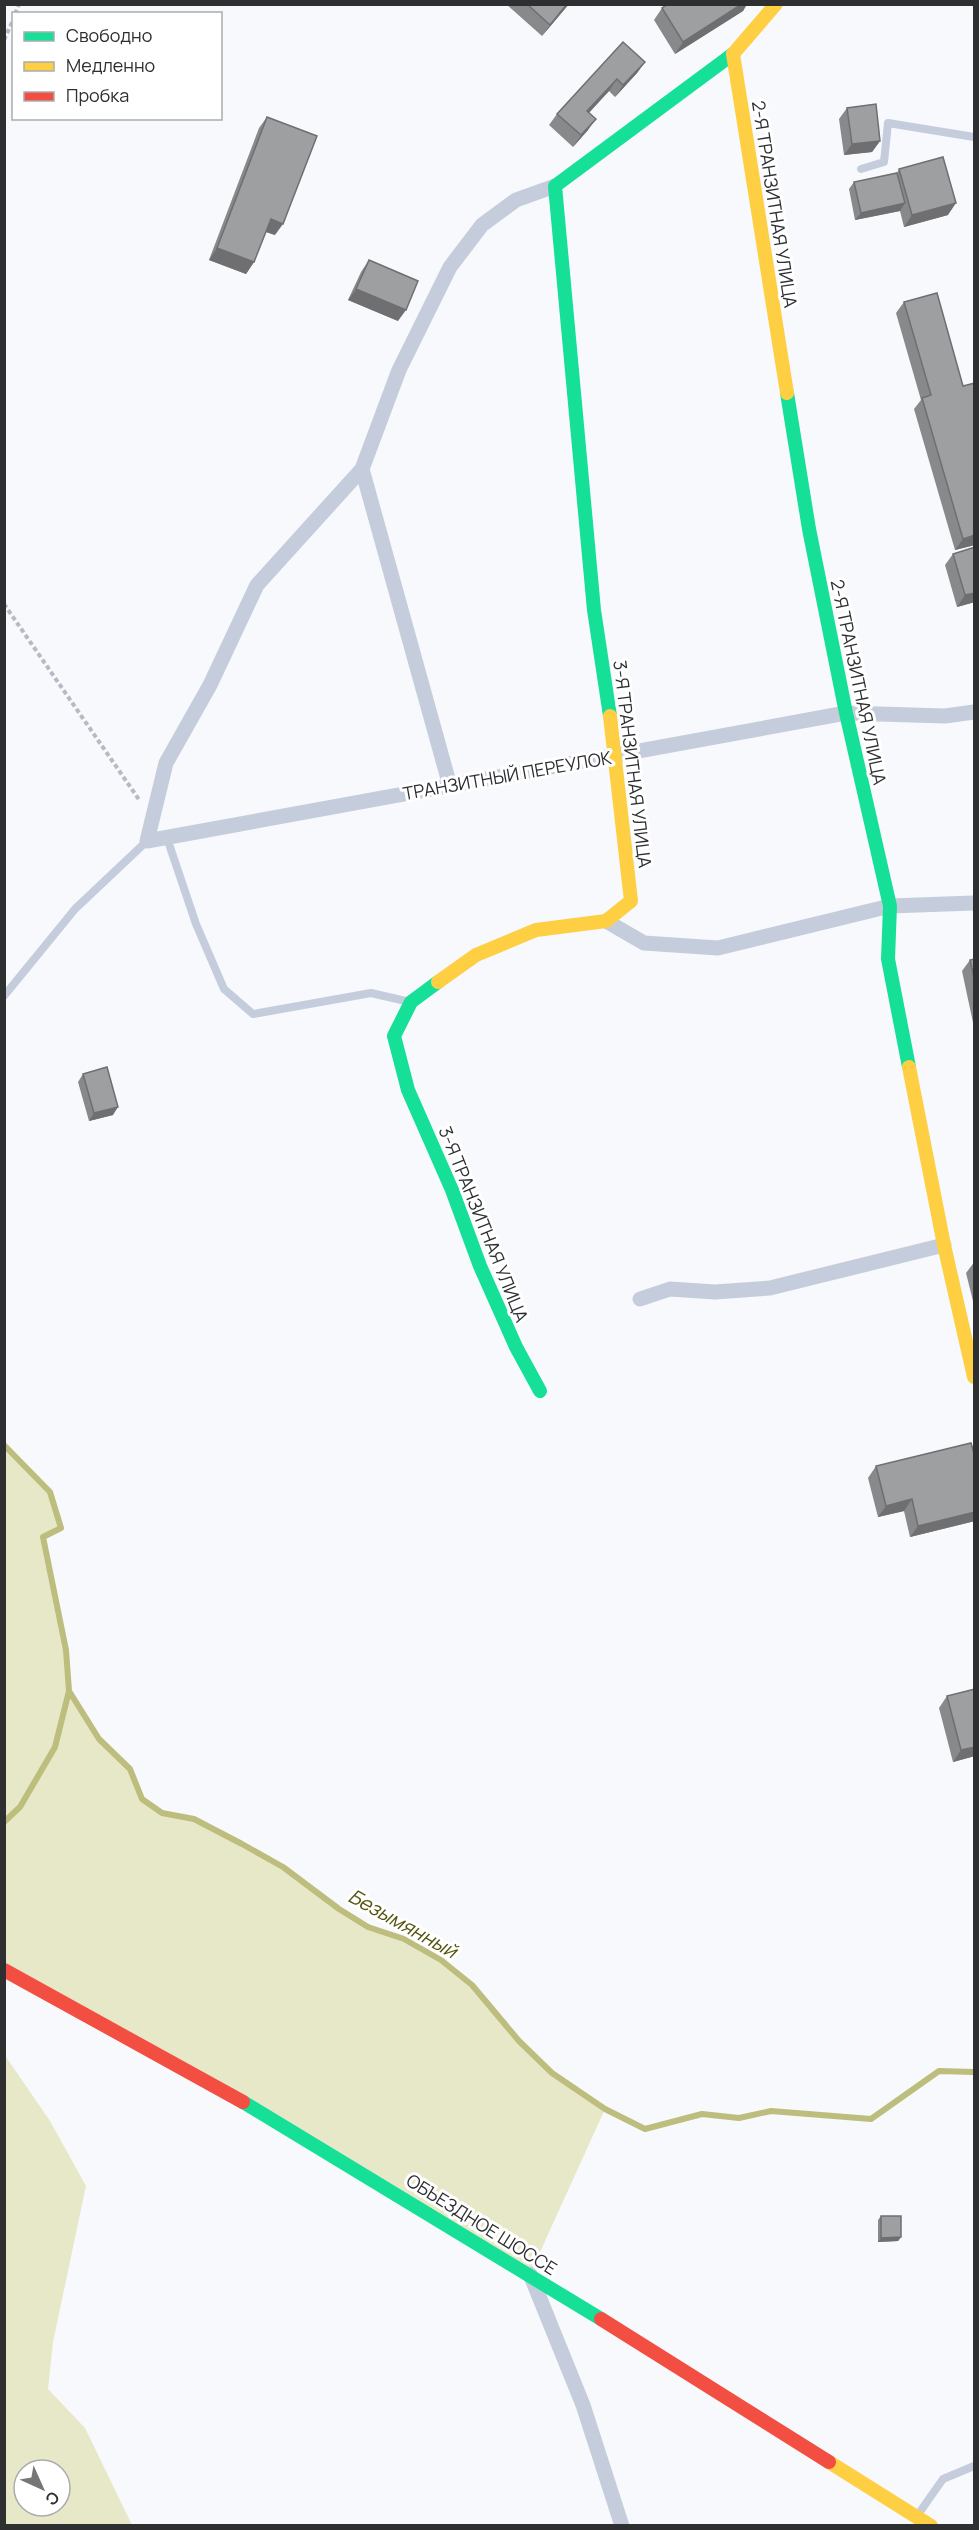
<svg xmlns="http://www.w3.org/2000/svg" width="979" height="2530" viewBox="0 0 979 2530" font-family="Manrope,sans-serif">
	<rect width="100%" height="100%" fill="#f7f9fc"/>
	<path fill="#e7e8c7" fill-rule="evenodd" d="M4 1445 50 1492 61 1528 43 1538 66 1650 69 1691 99 1739 130 1769 142 1799 162 1813 194 1819 242 1844 283 1867 339 1909 368 1927 404 1939 441 1960 472 1985 519 2041 552 2073 605 2109 530 2274 5 1970Z
		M4 2054 50 2121 86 2186 53 2342 48 2389 85 2428 132 2525H5ZM24 2470H60V2506H24Z"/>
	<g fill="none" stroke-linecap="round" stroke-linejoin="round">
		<path stroke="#bdbd7d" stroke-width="6" d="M4 1445 50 1492 61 1528 43 1537 66 1650 69 1691 99 1739 130 1769 142 1799 162 1813 194 1819 242 1844 283 1867 339 1909 368 1927 404 1939 441 1960 472 1985 519 2041 552 2073 605 2109 645 2129 702 2114 739 2118 771 2111 871 2119 939 2071 974 2072
			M4 1822 20 1807 55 1747 69 1691"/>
		<path stroke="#b5bac4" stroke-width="4" stroke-dasharray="4.5 3" stroke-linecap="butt" d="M15 14 19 4
			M4 40 14 18
			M4 604 140 801"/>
		<path stroke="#c5cddd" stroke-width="8" d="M861 169 884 162 888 123 974 137
			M167 838 196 924 224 989 253 1014 371 993 410 1002
			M4 996 75 909 147 841
			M917 2516 943 2479 974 2466"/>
		<path stroke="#c5cddd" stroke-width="15" d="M362 469 257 585 210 685 166 763 147 841 846 713 945 716 974 712
			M450 786 362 469 399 370 450 267 482 225 516 200 555 186
			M606 921 644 943 718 948 890 906 974 903
			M640 1299 670 1289 715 1292 770 1288 944 1245
			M530 2274 583 2405 622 2526"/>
		<path stroke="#16e098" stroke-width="14" d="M787 393 809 529 846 713 890 906 888 959 909 1067
			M610 716 594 610 555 186 733 54
			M438 982 411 1002 394 1036 408 1090 452 1190 480 1266 516 1347 540 1391
			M243 2102 601 2319"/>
		<path stroke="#ffcf43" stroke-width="14" d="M776 4 733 54 787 393
			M438 982 476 955 536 930 606 921 631 901 610 716
			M909 1067 944 1245 974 1377
			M829 2462 931 2526"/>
		<path stroke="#f24e42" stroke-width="14" d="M4 1970 243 2102
			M601 2319 829 2462"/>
	</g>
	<path fill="#88898a" d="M506 4H569L542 36Z
		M668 4H747L743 11 675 54 654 20 662 8Z
		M645 62 637 73 615 97 609 91 589 113 588 130 573 147 549 125 557 114Z
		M847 108 880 141 872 152 844 155 839 119Z
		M267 117 275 235 266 232 254 262 246 274 209 260 259 128Z
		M899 169 948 215 904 227 900 211 855 220 849 189 854 182 897 173Z
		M369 260 398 321 348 300 361 272Z
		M904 302 975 545 955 550 914 409 921 400 896 313Z
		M975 547V602L957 607 945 565 953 554Z
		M975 959V1032L962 971 970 960Z
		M83 1074 113 1115 89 1121 78 1082Z
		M975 1261V1301H973L966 1273Z
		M975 1457V1521L910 1537 904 1511 878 1517 868 1478 876 1466Z
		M947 1696 975 1756 953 1762 939 1708Z
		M881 2216 901 2237 898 2241 878 2242V2220Z"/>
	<path fill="#6f6f71" d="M567 4H569L542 36 550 25Z
		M742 4H747L743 11 675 54 683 42Z
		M645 62 637 73 615 97 623 85Z
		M617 79 609 91 579 123 587 111Z
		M596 119 588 130 573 147 581 135Z
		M880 141 872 152 844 155 852 144Z
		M905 203 900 211 855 220 861 213Z
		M956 203 948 215 904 227 912 215Z
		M271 219 283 224 275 235 263 231Z
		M217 248 254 262 246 274 209 260Z
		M356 289 406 310 398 321 348 300Z
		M975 535V545L955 550 963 539Z
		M975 593V602L957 607 965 595Z
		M118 1107 113 1115 89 1121 94 1113Z
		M912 1499 904 1511 878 1517 886 1506Z
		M975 1512V1521L910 1537 918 1526Z
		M975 1747V1756L953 1762 961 1750Z
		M901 2237 898 2241 878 2242 881 2238Z"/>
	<path fill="#9e9fa1" stroke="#6f6f71" stroke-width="1.5" d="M527 4H567L550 25Z
		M668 4H742L683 42 662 8Z
		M623 42 645 62 623 85 617 79 587 111 596 119 581 135 557 114Z
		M876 104 880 141 852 144 847 108Z
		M267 117 317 136 283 224 271 219 254 262 217 248Z
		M943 157 956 203 912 215 899 169Z
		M897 173 905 203 861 213 854 182Z
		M369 260 418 281 406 310 356 289Z
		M937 293 963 386 975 383V535L963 539 922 398 931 395 904 302Z
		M975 547V593L965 595 953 554Z
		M975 959V982L970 960Z
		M107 1067 118 1107 94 1113 83 1074Z
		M971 1443 975 1457V1512L918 1526 912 1499 886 1506 876 1466Z
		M975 1689V1747L961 1750 947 1696Z
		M881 2216H901V2237L881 2238Z"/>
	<g text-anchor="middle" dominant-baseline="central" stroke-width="6" stroke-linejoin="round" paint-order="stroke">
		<g font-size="18" fill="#2e2f31" stroke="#fff">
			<text transform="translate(775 204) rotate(81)">2-Я ТРАНЗИТНАЯ УЛИЦА</text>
			<text transform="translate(859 682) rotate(78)">2-Я ТРАНЗИТНАЯ УЛИЦА</text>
			<text transform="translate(633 764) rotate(83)">3-Я ТРАНЗИТНАЯ УЛИЦА</text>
			<text transform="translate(507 775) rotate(-10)">ТРАНЗИТНЫЙ ПЕРЕУЛОК</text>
			<text transform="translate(484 1224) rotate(68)">3-Я ТРАНЗИТНАЯ УЛИЦА</text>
			<text transform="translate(482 2224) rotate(32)">ОБЪЕЗДНОЕ ШОССЕ</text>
		</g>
		<g font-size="20" font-style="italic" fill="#55540c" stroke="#fff">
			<text transform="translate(403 1923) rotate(29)">Безымянный</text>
		</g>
	</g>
	<rect width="979" height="2530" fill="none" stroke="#2e2f31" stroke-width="12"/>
	<rect x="12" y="12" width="210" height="108" fill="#ffffff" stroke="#abacad" stroke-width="1.5"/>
	<rect x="24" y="32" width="30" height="9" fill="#16e098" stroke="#abacad" stroke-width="1.5"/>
	<text x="66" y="42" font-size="18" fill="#2e2f31">Свободно</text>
	<rect x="24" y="62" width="30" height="9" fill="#ffcf43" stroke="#abacad" stroke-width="1.5"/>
	<text x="66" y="72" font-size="18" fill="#2e2f31">Медленно</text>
	<rect x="24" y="92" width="30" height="9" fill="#f24e42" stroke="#abacad" stroke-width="1.5"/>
	<text x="66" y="102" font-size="18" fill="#2e2f31">Пробка</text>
	<g transform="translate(42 2488) rotate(135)"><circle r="28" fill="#ffffff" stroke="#abacad" stroke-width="1.5"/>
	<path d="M0-4.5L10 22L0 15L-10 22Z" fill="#747678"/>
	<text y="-9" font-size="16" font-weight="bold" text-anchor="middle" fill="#2e2f31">С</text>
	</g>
</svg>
